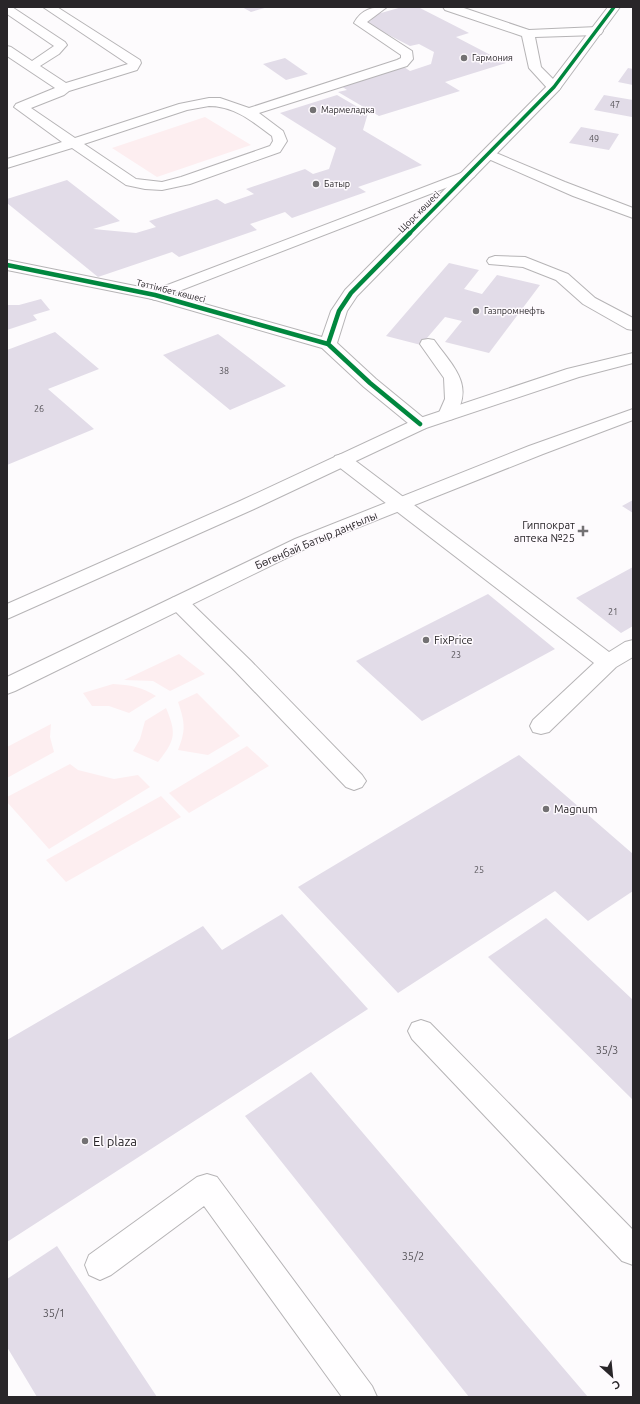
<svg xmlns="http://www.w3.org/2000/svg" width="640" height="1404" viewBox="0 0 640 1404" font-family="Ubuntu,sans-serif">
	<rect width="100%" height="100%" fill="#fdfbfd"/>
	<path fill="#fdeef0" d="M205 117 251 145 157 177 112 148Z
		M179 654 205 674 170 691 153 681 124 680Z
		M113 684C130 685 142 687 156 696L129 713 109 706H92L83 693Z
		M197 693 240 736 208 755 178 750C186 730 185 722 178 702Z
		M166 708C177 734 175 740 158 762L133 751 140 739 145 721Z
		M51 724 50 737 54 752 7 778V747Z
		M247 746 269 766 189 813 169 793Z
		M70 764 78 770 114 779 138 775 150 787 49 849 7 802V797Z
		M161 796 181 817 66 882 46 860Z"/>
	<path fill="#e2dce8" d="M242 7H268L251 12Z
		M402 7H418L469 33 456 37 506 63 445 82 460 91 379 116 338 92 347 90 341 86 404 67 410 71 431 64 434 52 419 44 410 46 364 22 372 20 367 17Z
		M285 58 308 74 286 80 263 64Z
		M628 68 633 69V85L618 82Z
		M337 95 368 113 363 130 422 165 358 187 366 192 292 218 285 212 250 224 257 230 179 257 172 252 98 277 7 203V199L67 180 120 221 93 229 136 233 156 227 149 221 217 199 225 204 254 194 246 189 305 169 313 174 329 169 336 148 280 113Z
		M604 95 633 100 632 117 594 110Z
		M581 127 619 134 609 150 569 143Z
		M449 263 479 270 464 289 482 294 497 275 540 285 489 353 445 342 462 321 445 317 421 345 386 336Z
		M41 299 50 310 33 315 37 320 7 330V305H19Z
		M55 332 99 369 48 389 94 429 7 465V350Z
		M218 334 286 386 230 410 163 355Z
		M633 500V513L622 506Z
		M633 567V626L621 633 576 598Z
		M488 594 555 649 422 721 356 661Z
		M519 755 633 854V891L588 921 555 891 398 993 298 887Z
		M282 914 368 1009 7 1242V1040L203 926 222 950Z
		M546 918 633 1000V1100L488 957Z
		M311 1072 588 1397H469L245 1116Z
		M57 1246 157 1397H37L7 1347V1279Z"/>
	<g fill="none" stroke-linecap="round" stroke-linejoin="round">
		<g stroke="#b6b4b6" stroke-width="2">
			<path id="lane" d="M7 7H12L65 42 67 45 59 54 40 66 66 83 128 64 43 7H57L140 60 141 63 137 70 69 91 64 95 31 108 75 138 179 104 209 98H220L249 108 397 60 401 58V55L354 23C362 9 372 7 387 7L367 22 412 51 413 59 407 66 259 113 283 131 287 141 280 152 190 184 162 190 145 189 126 185 72 148 7 168V159L62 142 14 107 16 104 55 88 7 56V46L11 47 32 61 54 46 7 14ZM209 106C234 106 252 121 272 136L273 141 270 146 181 177 162 182 136 179 84 144 187 110Z
				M443 7H461L529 30 597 27 601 28 603 31 601 34 597 35 535 37 541 67 561 87 559 90H549L529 68 522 36 445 10Z
				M489 150 565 182 633 208V218L573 196 484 157 482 154 484 151Z
				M469 170 474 171 476 174 474 177 161 298 155 300 149 298 147 295 149 292Z
				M495 256 525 257 568 274 595 298 633 318V330L627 329 583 304 556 280 523 267 489 264 487 261 489 258Z
				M428 339 434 340C453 367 476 385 453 419L447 420 441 419 438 415 445 399 444 378 420 344 422 340Z
				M342 454 349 456 609 652 625 642 633 640V657L616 667 549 732 541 734 533 732 530 726 533 720 594 663 335 464 333 460 335 456Z
				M179 596 186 598 251 661 362 775 366 781 362 787 354 790 346 787 235 671 172 608 169 603 172 598Z
				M421 1020 430 1023 633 1230V1265L622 1261 412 1039 408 1031 412 1023Z
				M207 1174 217 1177 372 1386 377 1397H342L204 1206 111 1275 100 1280 89 1275 85 1265 89 1255 197 1177Z"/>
		</g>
		<g stroke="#b6b4b6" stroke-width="2">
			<path id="street" d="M608 7H620L559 90 357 296 347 311 337 343 376 379 426 420 429 424 426 428 420 429 414 428 364 387 322 348 152 299 7 270V260L155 290 322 337 331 311 345 290 549 84Z"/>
		</g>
		<g stroke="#b6b4b6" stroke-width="2">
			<path id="primary" d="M633 353V363L579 377 426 428 254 509 7 619V604L240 501 414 420 567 369Z
				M633 409V420L543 454 309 547 15 691 7 694V677L295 539 529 446Z"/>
		</g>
		<use href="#lane" fill="#fffeff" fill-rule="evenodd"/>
		<use href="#street" fill="#fffeff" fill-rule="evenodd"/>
		<use href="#primary" fill="#fffeff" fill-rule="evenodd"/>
		<g stroke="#fefafe" stroke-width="5">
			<path id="cycleway-far1" d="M409 234 554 87 614 7"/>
		</g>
		<g stroke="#fefafe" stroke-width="6">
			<path id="cycleway" d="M410 233 351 293 339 311 328 344 370 383 420 424
				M7 265 155 295 328 344"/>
		</g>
		<use href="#cycleway-far1" stroke="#00873e" stroke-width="3.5"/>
		<use href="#cycleway" stroke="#00873e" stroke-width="4.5"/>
	</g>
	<g fill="#737173" stroke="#fefafe" stroke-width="1.5">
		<circle cx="464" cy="58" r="4"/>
		<circle cx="313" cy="110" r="4"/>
		<circle cx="316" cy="184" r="4"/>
		<circle cx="476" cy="311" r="4"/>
		<path d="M581 525h4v4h4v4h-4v4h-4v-4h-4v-4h4z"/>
		<circle cx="426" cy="640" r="4"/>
		<circle cx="546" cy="809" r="4"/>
		<circle cx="85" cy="1141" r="4"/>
	</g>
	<g text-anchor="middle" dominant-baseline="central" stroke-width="3" stroke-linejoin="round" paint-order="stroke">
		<g font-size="9" fill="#292629" stroke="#fefafe" text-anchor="start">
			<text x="472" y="58">Гармония</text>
			<text x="321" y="110">Мармеладка</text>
			<text x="324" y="184">Батыр</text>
			<text x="484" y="311">Газпромнефть</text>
		</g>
		<g font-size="9" fill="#575459">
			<text x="615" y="105">47</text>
			<text x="594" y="139">49</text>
			<text x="224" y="371">38</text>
			<text x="39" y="409">26</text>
			<text x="613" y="612">21</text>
			<text x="456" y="655">23</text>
			<text x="479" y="870">25</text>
		</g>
		<g font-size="9" fill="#292629" stroke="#fefafe">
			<text transform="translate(419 212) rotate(-45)">Щорс көшесі</text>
			<text transform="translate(171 291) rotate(14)">Тәттімбет көшесі</text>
		</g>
		<g font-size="11" fill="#292629" stroke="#fefafe" text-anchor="start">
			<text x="575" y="525" text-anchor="end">Гиппократ<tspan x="575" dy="13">аптека №25</tspan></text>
			<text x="434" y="640">FixPrice</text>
			<text x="554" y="809">Magnum</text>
		</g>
		<g font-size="11" fill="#292629" stroke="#fefafe">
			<text transform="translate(316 540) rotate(-23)">Бөгенбай Батыр даңғылы</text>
		</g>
		<g font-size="11" fill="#575459">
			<text x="607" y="1050">35/3</text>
			<text x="413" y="1256">35/2</text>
			<text x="54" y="1313">35/1</text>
		</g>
		<g font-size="13" fill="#292629" stroke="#fefafe" text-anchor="start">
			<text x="93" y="1141">El plaza</text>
		</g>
	</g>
	<rect width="640" height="1404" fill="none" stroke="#292629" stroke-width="16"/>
	<g transform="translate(612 1376) rotate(153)" stroke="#fefafe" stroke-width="3" paint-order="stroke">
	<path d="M0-3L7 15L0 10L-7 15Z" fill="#292629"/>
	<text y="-6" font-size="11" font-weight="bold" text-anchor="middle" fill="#292629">С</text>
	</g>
</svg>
